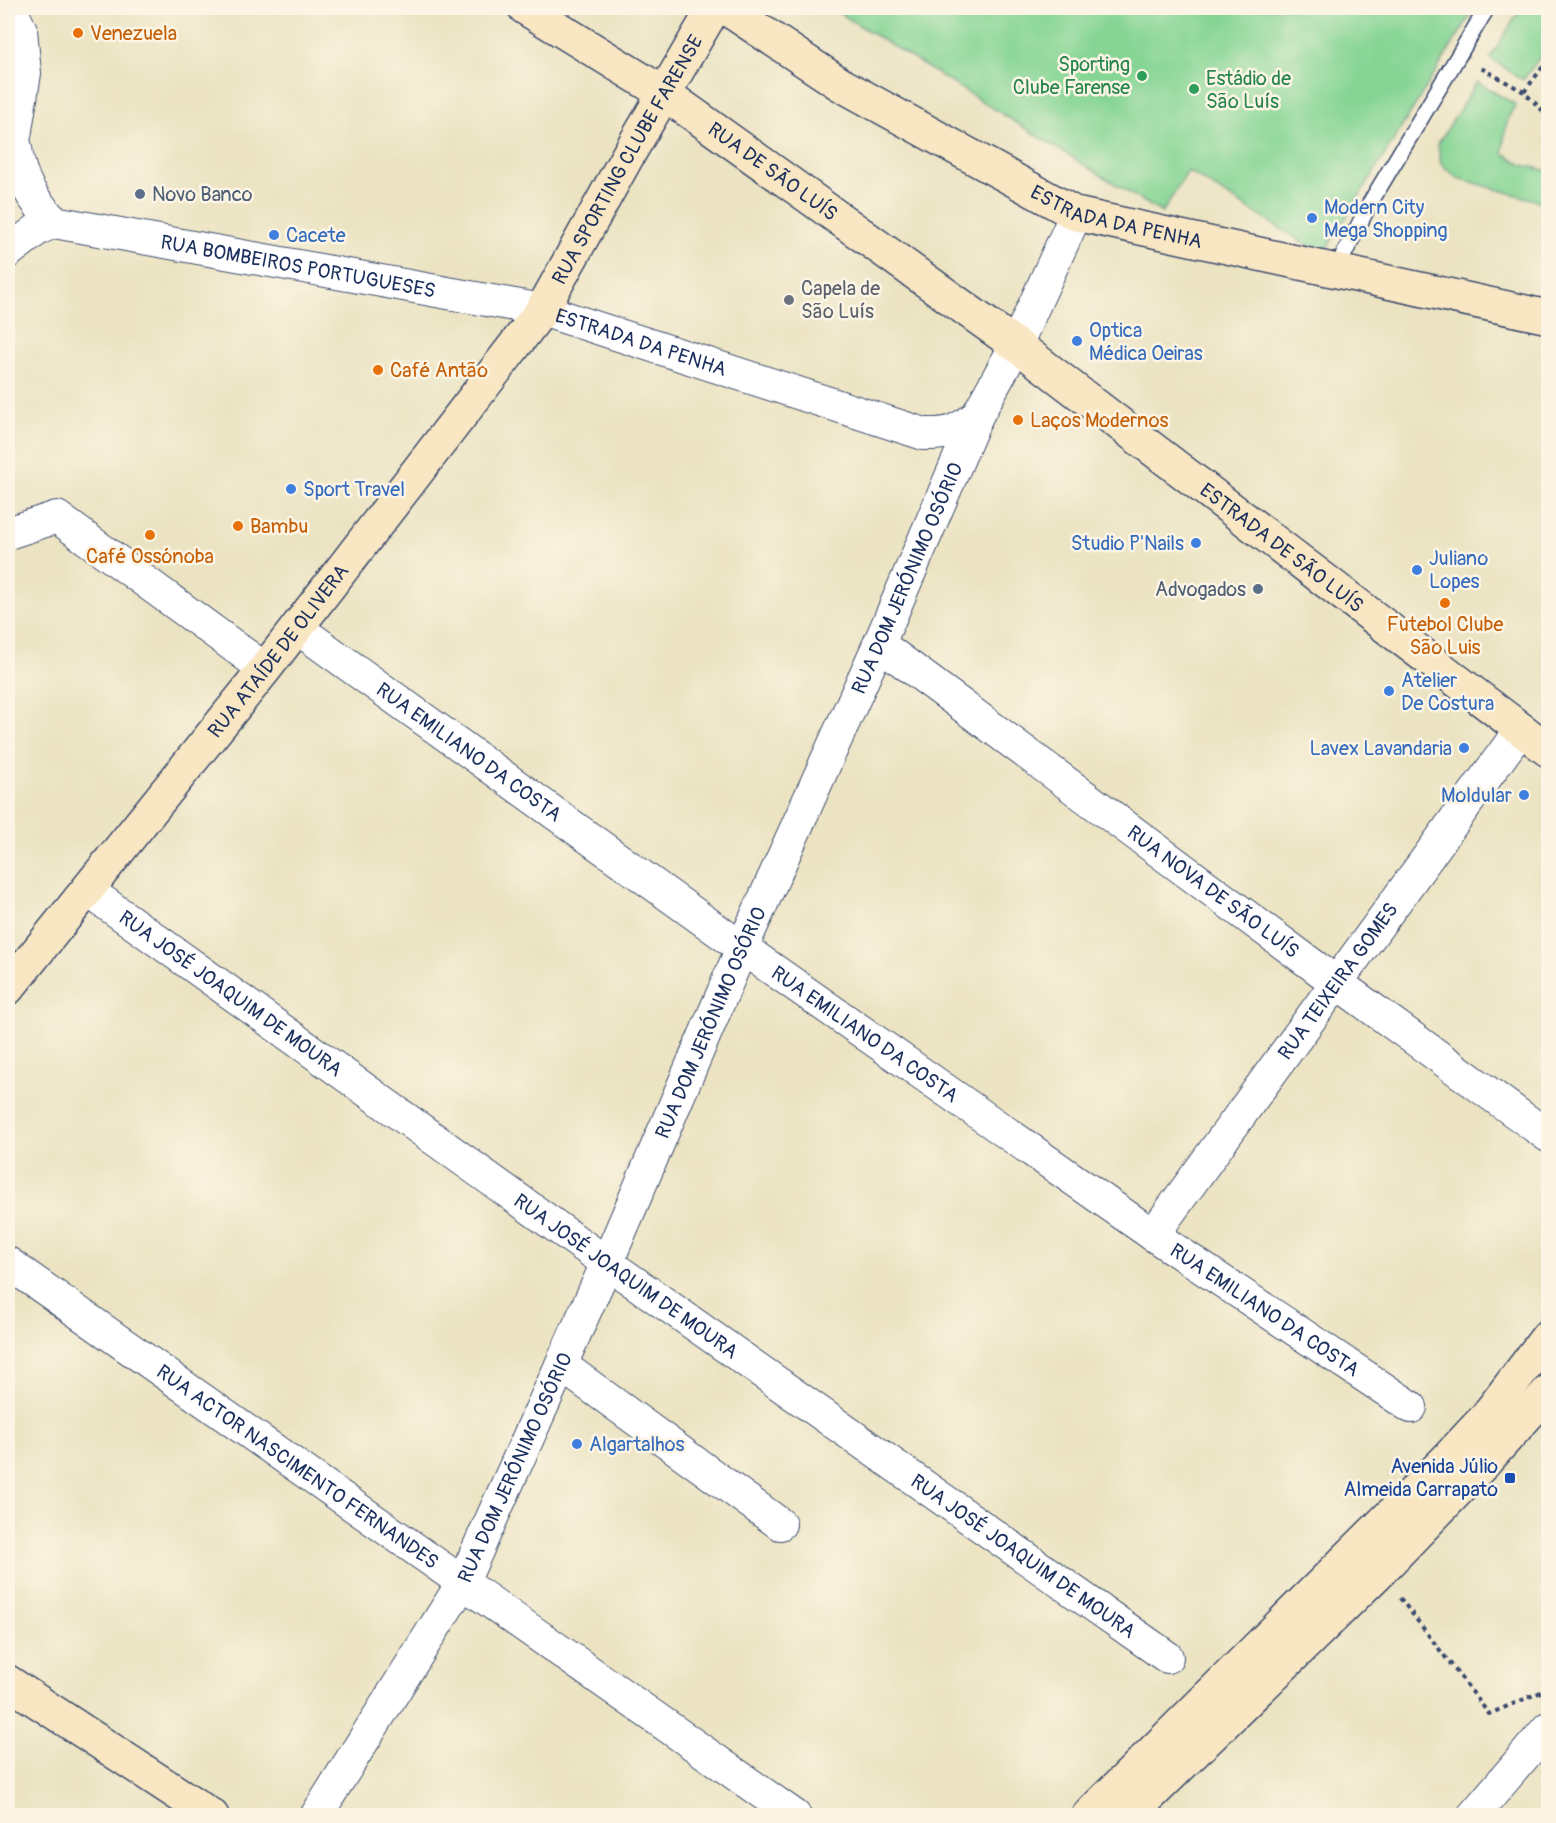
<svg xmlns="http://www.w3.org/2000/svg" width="1556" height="1823" viewBox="0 0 1556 1823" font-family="Pangolin,sans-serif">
	<rect width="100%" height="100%" fill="#fcf5e5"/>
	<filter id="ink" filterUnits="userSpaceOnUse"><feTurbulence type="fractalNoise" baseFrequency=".0167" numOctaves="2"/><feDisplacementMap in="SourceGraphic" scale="12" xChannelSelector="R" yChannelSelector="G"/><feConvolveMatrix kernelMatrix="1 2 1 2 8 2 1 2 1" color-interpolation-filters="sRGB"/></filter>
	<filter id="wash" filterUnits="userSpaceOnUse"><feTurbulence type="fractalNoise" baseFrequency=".008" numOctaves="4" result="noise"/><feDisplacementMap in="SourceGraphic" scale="24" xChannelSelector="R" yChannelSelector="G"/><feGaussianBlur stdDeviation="1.35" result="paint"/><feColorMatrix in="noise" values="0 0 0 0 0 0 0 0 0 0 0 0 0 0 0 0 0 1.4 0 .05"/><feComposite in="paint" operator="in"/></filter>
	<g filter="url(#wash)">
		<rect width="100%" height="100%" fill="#ebe3c1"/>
		<path fill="#86d594" stroke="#508279" stroke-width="1.5" d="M831 8H1475L1323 255 1188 171 1162 213Z
			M1521 8H1548V46L1523 80 1490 58Z
			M1477 82 1516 105C1505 117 1504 137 1503 153L1523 165 1548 171V204L1458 178 1441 164 1438 144Z"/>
	</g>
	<g filter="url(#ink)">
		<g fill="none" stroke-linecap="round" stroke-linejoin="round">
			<g stroke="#3a4a6d" stroke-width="18">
				<path id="lane" d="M1336 270 1370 203 1487 8"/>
			</g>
			<g stroke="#3a4a6d" stroke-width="34">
				<g id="street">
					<path d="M16 148C20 180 32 199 54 222"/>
					<path d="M8 180 25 73 21 30 10 8"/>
					<path id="s1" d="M54 222 542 310 924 434C949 435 957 431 977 416"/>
					<path d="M8 252 38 229 54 222"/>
					<path d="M8 533 57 517 265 669"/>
					<path id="s2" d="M297 628 742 948 1153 1235 1411 1407"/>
					<path id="s3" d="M879 644 1337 983 1548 1136"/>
					<path id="s4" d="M87 890 607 1263 1167 1657"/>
					<path id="s5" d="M1153 1235 1521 729"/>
					<path id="s6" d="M8 1263 795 1816"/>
					<path d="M561 1365 780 1524"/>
					<path id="s7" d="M316 1816 463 1582 607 1263 742 948 879 644 977 416 1016 345 1076 214"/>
					<path d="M1473 1816 1548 1728"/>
				</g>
			</g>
			<g stroke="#3a4a6d" stroke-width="36">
				<g id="secondary">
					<path id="s8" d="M525 8 665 94 1016 345 1548 750"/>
					<path id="s9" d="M726 8 840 84 1076 214 1548 317"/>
					<path id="s10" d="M8 988 265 669 542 310 627 157 714 8"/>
					<path d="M8 1682 212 1816"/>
					<path d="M1088 1816 1445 1461 1487 1416 1548 1336"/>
					<path d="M1129 1816 1382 1569 1485 1462 1548 1392"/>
				</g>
			</g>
			<path stroke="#3a4a6d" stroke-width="4" stroke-dasharray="4.5 4.5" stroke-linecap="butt" d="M1481 68 1524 92 1548 116
				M1524 92 1548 60
				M1400 1598 1489 1714 1548 1689"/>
			<use href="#lane" stroke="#fff" stroke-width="15"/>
			<use href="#street" stroke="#fff" stroke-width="32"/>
			<use href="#secondary" stroke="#f9e7c3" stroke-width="33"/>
		</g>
	</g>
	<g fill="#e8710a" stroke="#fcf5e5" stroke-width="2">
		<circle cx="78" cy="33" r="6"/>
		<circle cx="378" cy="370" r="6"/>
		<circle cx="1018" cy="420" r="6"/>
		<circle cx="238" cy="526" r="6"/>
		<circle cx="150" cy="535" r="6"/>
		<circle cx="1445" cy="603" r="6"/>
	</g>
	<g fill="#2e9e5b" stroke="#fcf5e5" stroke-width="2">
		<circle cx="1142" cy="76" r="6"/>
		<circle cx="1194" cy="89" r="6"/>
	</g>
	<g fill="#5c6f8a" stroke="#fcf5e5" stroke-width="2">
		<circle cx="140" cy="194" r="6"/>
		<circle cx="1258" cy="589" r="6"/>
	</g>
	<g fill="#3f7fe0" stroke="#fcf5e5" stroke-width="2">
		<circle cx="1312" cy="218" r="6"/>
		<circle cx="274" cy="235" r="6"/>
		<circle cx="1077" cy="341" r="6"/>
		<circle cx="291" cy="489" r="6"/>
		<circle cx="1196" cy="543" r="6"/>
		<circle cx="1417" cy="570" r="6"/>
		<circle cx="1389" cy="691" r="6"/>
		<circle cx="1464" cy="748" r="6"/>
		<circle cx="1524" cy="795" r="6"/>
		<circle cx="577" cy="1444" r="6"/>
	</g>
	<circle fill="#6b7280" stroke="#fcf5e5" stroke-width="2" cx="789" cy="300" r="6"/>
	<rect fill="#1a4fb4" stroke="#fcf5e5" stroke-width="2" x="1504" y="1472" width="12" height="12" rx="3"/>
	<g text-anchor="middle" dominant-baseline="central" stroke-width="5" stroke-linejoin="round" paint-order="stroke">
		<g font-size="20" fill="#c56008" stroke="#fcf5e5" text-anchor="start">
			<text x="90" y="33">Venezuela</text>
			<text x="390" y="370">Café Antão</text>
			<text x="1030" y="420">Laços Modernos</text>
			<text x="250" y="526">Bambu</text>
			<text x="150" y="556" text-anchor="middle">Café Ossónoba</text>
			<text x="1445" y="624" text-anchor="middle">Futebol Clube<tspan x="1445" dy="23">São Luis</tspan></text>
		</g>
		<g font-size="20" fill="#27864d" stroke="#fcf5e5" text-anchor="end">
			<text x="1130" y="64">Sporting<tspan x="1130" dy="23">Clube Farense</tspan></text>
			<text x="1206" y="78" text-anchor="start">Estádio de<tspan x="1206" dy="23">São Luís</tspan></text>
		</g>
		<g font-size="20" fill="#1b2f5e" stroke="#fcf5e5">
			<text stroke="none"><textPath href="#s10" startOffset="1036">RUA SPORTING CLUBE FARENSE</textPath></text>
			<text stroke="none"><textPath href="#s8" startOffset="297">RUA DE SÃO LUÍS</textPath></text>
			<text stroke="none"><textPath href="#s9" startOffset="446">ESTRADA DA PENHA</textPath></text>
			<text stroke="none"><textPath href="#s1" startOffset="248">RUA BOMBEIROS PORTUGUESES</textPath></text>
			<text stroke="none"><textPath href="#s1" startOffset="600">ESTRADA DA PENHA</textPath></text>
			<text stroke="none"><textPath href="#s8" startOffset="930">ESTRADA DE SÃO LUÍS</textPath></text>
			<text stroke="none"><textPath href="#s7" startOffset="1374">RUA DOM JERÓNIMO OSÓRIO</textPath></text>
			<text stroke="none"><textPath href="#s10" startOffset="432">RUA ATAÍDE DE OLIVERA</textPath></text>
			<text stroke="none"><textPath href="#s2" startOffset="212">RUA EMILIANO DA COSTA</textPath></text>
			<text stroke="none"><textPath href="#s3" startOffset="416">RUA NOVA DE SÃO LUÍS</textPath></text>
			<text stroke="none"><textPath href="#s5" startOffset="314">RUA TEIXEIRA GOMES</textPath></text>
			<text stroke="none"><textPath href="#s4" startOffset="177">RUA JOSÉ JOAQUIM DE MOURA</textPath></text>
			<text stroke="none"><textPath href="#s7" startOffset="888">RUA DOM JERÓNIMO OSÓRIO</textPath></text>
			<text stroke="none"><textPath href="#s2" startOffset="698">RUA EMILIANO DA COSTA</textPath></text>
			<text stroke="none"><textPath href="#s4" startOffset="663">RUA JOSÉ JOAQUIM DE MOURA</textPath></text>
			<text stroke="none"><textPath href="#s2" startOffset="1184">RUA EMILIANO DA COSTA</textPath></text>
			<text stroke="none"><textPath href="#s6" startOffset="354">RUA ACTOR NASCIMENTO FERNANDES</textPath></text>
			<text stroke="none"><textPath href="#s7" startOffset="402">RUA DOM JERÓNIMO OSÓRIO</textPath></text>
			<text stroke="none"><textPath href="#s4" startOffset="1149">RUA JOSÉ JOAQUIM DE MOURA</textPath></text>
		</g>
		<g font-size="20" fill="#4e5e75" stroke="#fcf5e5" text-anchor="start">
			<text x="152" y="194">Novo Banco</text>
			<text x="1246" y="589" text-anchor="end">Advogados</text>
		</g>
		<g font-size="20" fill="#366cbe" stroke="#fcf5e5" text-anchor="start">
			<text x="1324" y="207">Modern City<tspan x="1324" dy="23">Mega Shopping</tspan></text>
			<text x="286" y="235">Cacete</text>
			<text x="1089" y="330">Optica<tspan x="1089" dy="23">Médica Oeiras</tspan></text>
			<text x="303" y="489">Sport Travel</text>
			<text x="1184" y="543" text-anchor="end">Studio P'Nails</text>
			<text x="1429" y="558">Juliano<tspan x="1429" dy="23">Lopes</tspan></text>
			<text x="1401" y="680">Atelier<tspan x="1401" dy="23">De Costura</tspan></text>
			<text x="1452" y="748" text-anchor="end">Lavex Lavandaria</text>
			<text x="1512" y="795" text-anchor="end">Moldular</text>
			<text x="589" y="1444">Algartalhos</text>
		</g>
		<g font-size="20" fill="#5b616d" stroke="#fcf5e5" text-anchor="start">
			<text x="801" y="288">Capela de<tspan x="801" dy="23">São Luís</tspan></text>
		</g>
		<g font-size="20" fill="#164399" stroke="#fcf5e5" text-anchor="end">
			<text x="1498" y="1466">Avenida Júlio<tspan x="1498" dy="23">Almeida Carrapato</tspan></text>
		</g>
	</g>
	<rect width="1556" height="1823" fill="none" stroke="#fcf5e5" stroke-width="30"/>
</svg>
